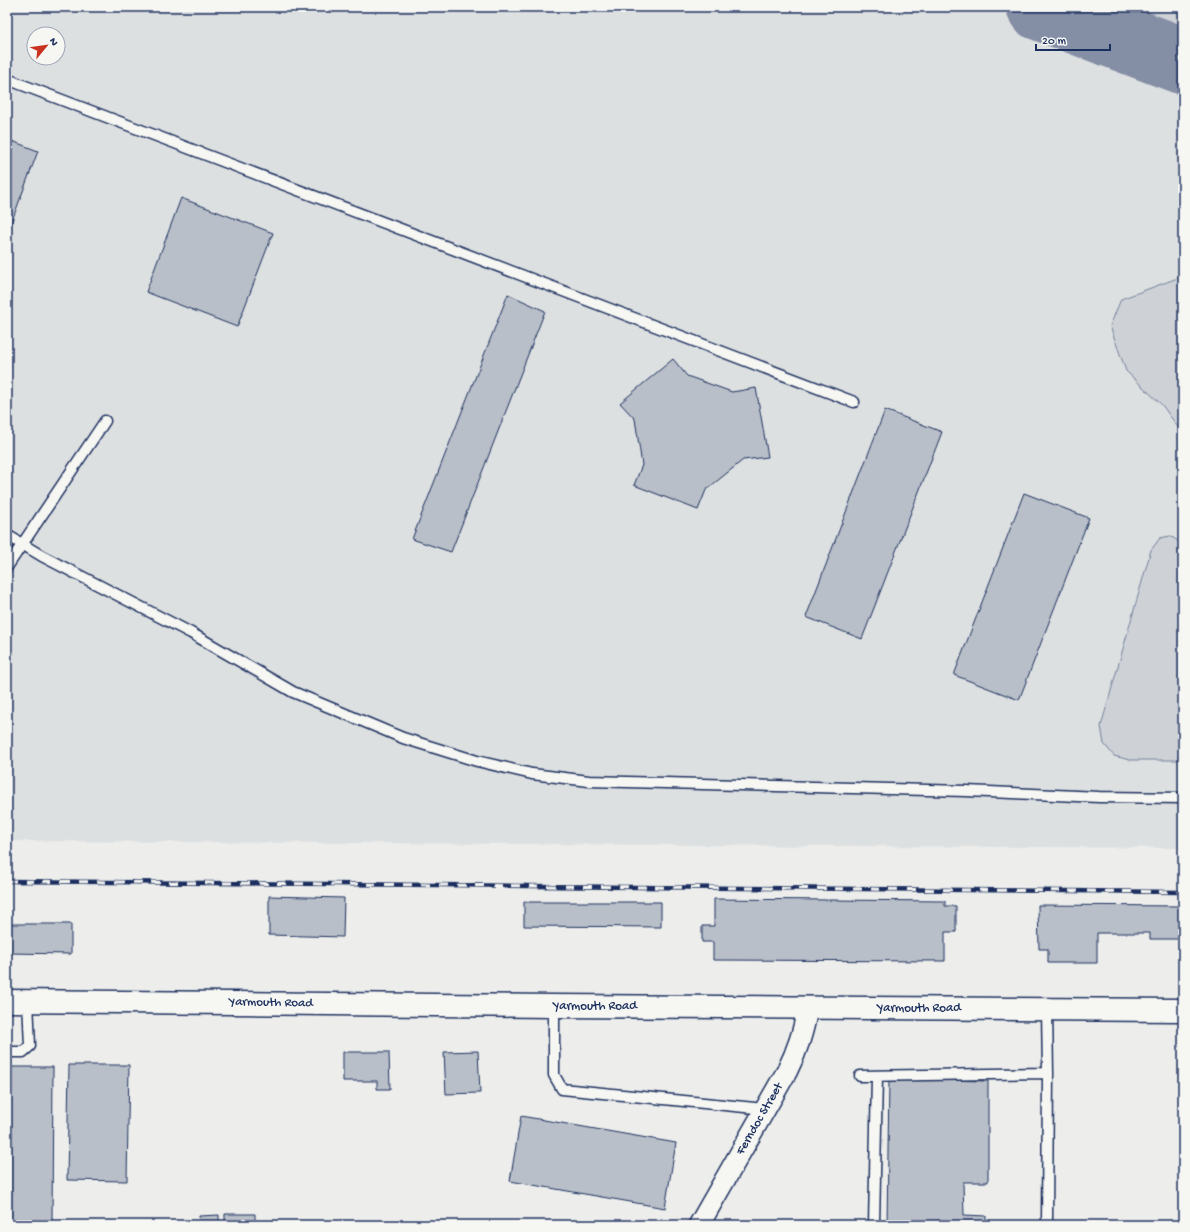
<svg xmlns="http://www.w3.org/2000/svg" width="1190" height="1232" viewBox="0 0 1190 1232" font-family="'Gochi Hand',sans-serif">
	<rect width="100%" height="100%" fill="#edeeec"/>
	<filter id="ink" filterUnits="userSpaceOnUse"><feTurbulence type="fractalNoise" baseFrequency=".025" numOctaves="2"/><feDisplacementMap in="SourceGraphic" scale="8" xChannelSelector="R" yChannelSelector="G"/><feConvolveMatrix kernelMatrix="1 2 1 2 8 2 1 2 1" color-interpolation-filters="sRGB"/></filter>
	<g filter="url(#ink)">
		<path fill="#dde0e1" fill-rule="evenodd" d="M7 7H1183V848L7 841ZM34 34H58V58H34Z"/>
		<path fill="#ced2d7" stroke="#74809a" d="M1103 7H1183V37Z
			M1183 276V434L1162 405 1126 371 1110 326 1121 299Z
			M1170 536 1183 544V760H1130L1114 756 1104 744 1101 726 1151 550 1160 538Z"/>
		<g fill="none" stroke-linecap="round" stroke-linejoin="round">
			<path stroke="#848ea5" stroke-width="67" d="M1040 7 1183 61"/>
		</g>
		<path fill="#b9bfc8" stroke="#1b2f5e" d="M7 139 38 151 7 234Z
			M181 198 273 233 237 327 146 292Z
			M508 294 545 311 451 552 412 539Z
			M673 359 687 376 732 392 756 388 768 457 743 460 706 490 698 510 634 485 642 465 635 419 620 403Z
			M885 410 942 432 862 639 806 617Z
			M1024 493 1089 518 1019 700 954 675Z
			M269 896 344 898 343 937 269 935Z
			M714 899 945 901V906H956V932H945V961L713 960V942H702V926H714Z
			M524 902H661V927L524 926Z
			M1038 905 1183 906V939H1150V933H1097V963H1048V949H1039Z
			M7 924H71V954L7 953Z
			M478 1051 480 1093 446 1094 444 1052Z
			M343 1052H389L390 1089H377V1081H343Z
			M69 1065H129L127 1181 67 1180Z
			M7 1067H53L52 1225H7Z
			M889 1079 988 1081V1182H963L964 1215 986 1216V1225H887Z
			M521 1116 676 1143 665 1208 510 1181Z
			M225 1214H255V1225H225Z
			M219 1215V1225H200L199 1216Z"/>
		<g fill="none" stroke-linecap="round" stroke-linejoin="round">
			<g stroke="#1b2f5e" stroke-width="13">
				<path id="lane" d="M7 79 854 402
					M7 535 42 556 191 633 293 692 403 738 477 761 532 774 589 781 966 791 1099 797 1183 798
					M7 567 105 421
					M554 1006V1075L562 1089 765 1109
					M1047 1009 1048 1073 1047 1225
					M7 1052H23L30 1046 28 1001
					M860 1076 1048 1073
					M874 1225 877 1076"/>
			</g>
			<g stroke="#1b2f5e" stroke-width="23">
				<path id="street" d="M699 1225 787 1071C798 1049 803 1032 808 1007"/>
			</g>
			<g stroke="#1b2f5e" stroke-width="25">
				<path id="secondary" d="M7 1001 554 1006 1183 1010"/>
			</g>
			<use href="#lane" stroke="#f6f6f2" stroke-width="10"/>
			<use href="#street" stroke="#f6f6f2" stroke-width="20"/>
			<use href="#secondary" stroke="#f6f6f2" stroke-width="22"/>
			<g stroke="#1b2f5e" stroke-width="4.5">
				<path id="rail" d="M7 881 1183 892"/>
			</g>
			<use href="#rail" stroke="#f6f6f2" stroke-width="3" stroke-dasharray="9" stroke-linecap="butt"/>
		</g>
	</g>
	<g text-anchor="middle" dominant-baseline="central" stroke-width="3.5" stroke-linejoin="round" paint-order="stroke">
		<g font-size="13" fill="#1b2f5e" stroke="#f6f6f2">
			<text transform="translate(271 1003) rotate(1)">Yarmouth Road</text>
			<text x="595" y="1006">Yarmouth Road</text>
			<text x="919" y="1008">Yarmouth Road</text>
			<text transform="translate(760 1119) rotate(-60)">Ferndoc Street</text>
		</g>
	</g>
	<rect width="1190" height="1232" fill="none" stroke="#f6f6f2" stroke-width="24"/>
	<rect x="12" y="12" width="1166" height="1208" fill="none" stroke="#1b2f5e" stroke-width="1.5" filter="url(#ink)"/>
	<g transform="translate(46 46) rotate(61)"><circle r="19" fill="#f6f6f2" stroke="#9ea6b7"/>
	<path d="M0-3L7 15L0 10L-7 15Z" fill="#c8321e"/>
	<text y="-6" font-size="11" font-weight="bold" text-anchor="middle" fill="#1b2f5e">N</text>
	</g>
	<path d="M1036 44v6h74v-6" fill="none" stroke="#1b2f5e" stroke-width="2"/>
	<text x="1042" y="44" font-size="12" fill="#1b2f5e" stroke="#f6f6f2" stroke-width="3" paint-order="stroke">20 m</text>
</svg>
